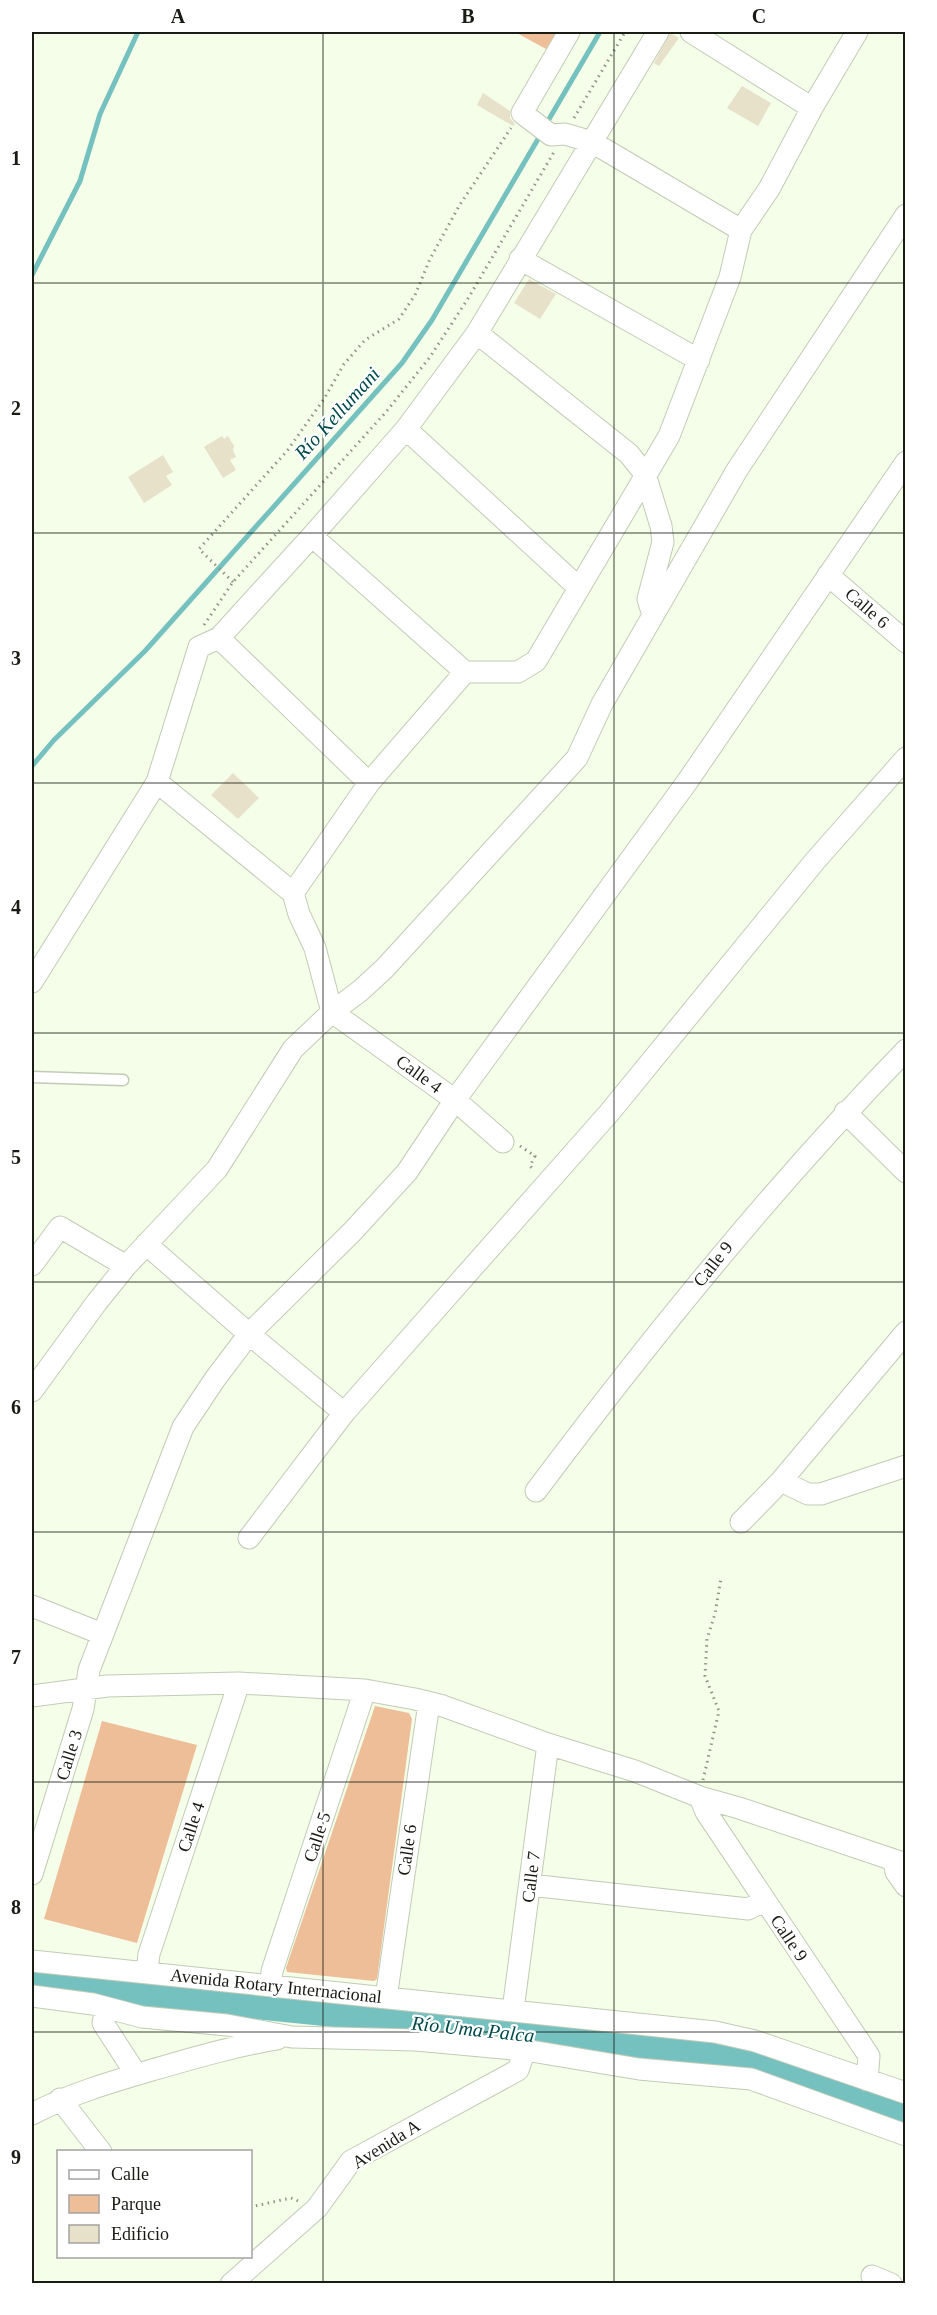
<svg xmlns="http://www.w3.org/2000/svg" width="937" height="2315" viewBox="0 0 937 2315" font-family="'Times New Roman',serif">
	<rect width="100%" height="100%" fill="#f4fee8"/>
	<path fill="#edbe98" d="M515 32H557L546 49Z
		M375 1706 409 1713 412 1719 377 1979 374 1981 287 1972 286 1968Z
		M102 1721 197 1745 137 1943 44 1919Z"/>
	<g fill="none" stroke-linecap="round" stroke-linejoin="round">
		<path stroke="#75c1c0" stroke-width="5" d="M545 126 600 32
			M32 275 80 181 100 114 138 32
			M32 766 54 740 145 651 402 363 432 320 541 134"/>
		<path stroke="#75c1c0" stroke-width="32" d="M32 1981 335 2011 723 2056 748 2061 906 2115"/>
	</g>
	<path fill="#e7e1ca" d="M670 33 679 38 659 66 654 63Z
		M742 86 771 103 758 126 727 108Z
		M483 93 510 111V118L515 124 513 126 477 105Z
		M529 279 556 294 540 319 514 303Z
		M222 436 224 439 228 436 234 446 233 450 236 457 230 460 236 470 223 478 204 447Z
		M163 455 173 472 166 476 172 485 144 503 128 477Z
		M233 773 259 798 238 819 211 795Z"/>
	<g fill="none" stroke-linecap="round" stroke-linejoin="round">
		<g stroke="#c1cbb6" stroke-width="13">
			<path id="lane" d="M32 1077 123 1080"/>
		</g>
		<g stroke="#c1cbb6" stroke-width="23">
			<path id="street" d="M569 32 522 113 551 135 565 134 592 142 741 230
				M691 32 812 108
				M520 259 699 360
				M477 333 629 454 645 474 661 526 663 542 648 599 653 615
				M406 429 579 588
				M312 536 465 672
				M828 575 906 642
				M219 638 369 783
				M157 782 293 893 299 914 315 948 332 1012 455 1100 503 1142
				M293 893 369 783 465 672H518L536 661 669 436 730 277 741 230 769 189 812 108 857 32
				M32 982 157 782 199 647 219 638 312 536 406 429 477 333 658 32
				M845 1112 906 1172
				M146 1244 249 1334 344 1413
				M32 1265 60 1227 126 1266
				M32 1391 97 1302 126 1266 217 1169 293 1049 332 1012 360 991 385 968 577 758 602 704 737 470 906 215
				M781 1481 808 1494H821L906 1466
				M536 1491C651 1338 772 1188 906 1050
				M741 1522 781 1481 906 1332
				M249 1538 344 1413 609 1113 815 861 906 758
				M32 1606 102 1634
				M32 1696 107 1686 239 1683 365 1690 415 1699 443 1706 548 1744 635 1771 700 1797 739 1808 906 1864
				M700 1797 706 1812 869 2056 867 2080
				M894 1862 896 1872 906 1886
				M32 1874 83 1709 89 1670 183 1427 215 1379 249 1334 353 1231 407 1172 455 1100 687 782 906 462
				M530 1885 748 1909 764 1901
				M32 1961 715 2032 755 2041 906 2093
				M147 1972 149 1954 239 1683
				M271 1985 272 1971 365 1690
				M32 1996 93 2004 142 2017 227 2025 292 2037 416 2040 525 2050 639 2069 751 2079 906 2135
				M386 1998 429 1703
				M106 2008 103 2023 136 2074
				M513 2010 548 1744
				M60 2099 101 2152
				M32 2114C70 2094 111 2082 152 2070 194 2058 234 2046 277 2039
				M872 2276 891 2284
				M231 2284 317 2208 351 2161 518 2070 525 2050"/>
		</g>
		<path stroke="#8e9586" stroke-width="3" stroke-dasharray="1.5 4.5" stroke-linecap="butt" d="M574 118 625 32
			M233 582 199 549 287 451 324 399 344 364 365 340 399 319 415 295 430 259 459 206 511 128
			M204 625 233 582 386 412 430 357 469 297 554 152
			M520 1146 535 1156 530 1166 534 1170
			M703 1780 719 1711 705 1676 707 1639 715 1614 721 1578
			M250 2207 291 2198 298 2201"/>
		<use href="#lane" stroke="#fff" stroke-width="10"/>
		<use href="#street" stroke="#fff" stroke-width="21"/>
	</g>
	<path fill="none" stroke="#191c14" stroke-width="1.5" stroke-opacity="0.55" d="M323 32V2284M614 32V2284M32 283H906M32 533H906M32 783H906M32 1033H906M32 1282H906M32 1532H906M32 1782H906M32 2032H906"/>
	<g text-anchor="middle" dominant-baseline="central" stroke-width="4.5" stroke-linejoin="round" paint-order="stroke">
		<g font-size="18" fill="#191c14" stroke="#fff">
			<text transform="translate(867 608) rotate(41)">Calle 6</text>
			<text transform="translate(419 1074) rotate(36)">Calle 4</text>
			<text transform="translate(713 1264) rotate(-52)">Calle 9</text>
			<text transform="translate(69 1755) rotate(-73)">Calle 3</text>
			<text transform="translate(191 1827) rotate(-72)">Calle 4</text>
			<text transform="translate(317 1837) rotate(-72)">Calle 5</text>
			<text transform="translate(407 1850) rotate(-82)">Calle 6</text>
			<text transform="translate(531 1877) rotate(-83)">Calle 7</text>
			<text transform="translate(789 1938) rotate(56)">Calle 9</text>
			<text transform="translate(276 1986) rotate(6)">Avenida Rotary Internacional</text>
			<text transform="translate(386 2144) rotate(-32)">Avenida A</text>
		</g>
		<g font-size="20" font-style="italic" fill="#004a4a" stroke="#fff">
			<text transform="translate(337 413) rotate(-48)">Río Kellumani</text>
			<text transform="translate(473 2029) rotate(6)">Río Uma Palca</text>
		</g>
	</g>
	<rect width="937" height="2315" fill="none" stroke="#ffffff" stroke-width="66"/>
	<rect x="57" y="2150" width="195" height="108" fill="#ffffff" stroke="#a3a4a1" stroke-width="1.5"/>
	<rect x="69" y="2170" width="30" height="9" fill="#ffffff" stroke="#a3a4a1" stroke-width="1.5"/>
	<text x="111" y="2180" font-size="18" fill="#191c14">Calle</text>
	<rect x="69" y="2195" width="30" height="18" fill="#edbe98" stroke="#a3a4a1" stroke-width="1.5"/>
	<text x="111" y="2210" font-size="18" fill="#191c14">Parque</text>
	<rect x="69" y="2225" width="30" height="18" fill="#e7e1ca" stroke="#a3a4a1" stroke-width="1.5"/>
	<text x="111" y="2240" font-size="18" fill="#191c14">Edificio</text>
	<rect x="33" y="33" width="871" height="2249" fill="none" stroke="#191c14" stroke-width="2"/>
	<g font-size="20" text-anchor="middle" font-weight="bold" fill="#191c14">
		<text x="178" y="23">A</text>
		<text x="468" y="23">B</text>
		<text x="759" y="23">C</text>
		<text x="16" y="165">1</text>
		<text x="16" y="415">2</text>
		<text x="16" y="665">3</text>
		<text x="16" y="914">4</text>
		<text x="16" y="1164">5</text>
		<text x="16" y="1414">6</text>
		<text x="16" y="1664">7</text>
		<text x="16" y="1914">8</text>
		<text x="16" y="2164">9</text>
	</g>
</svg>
